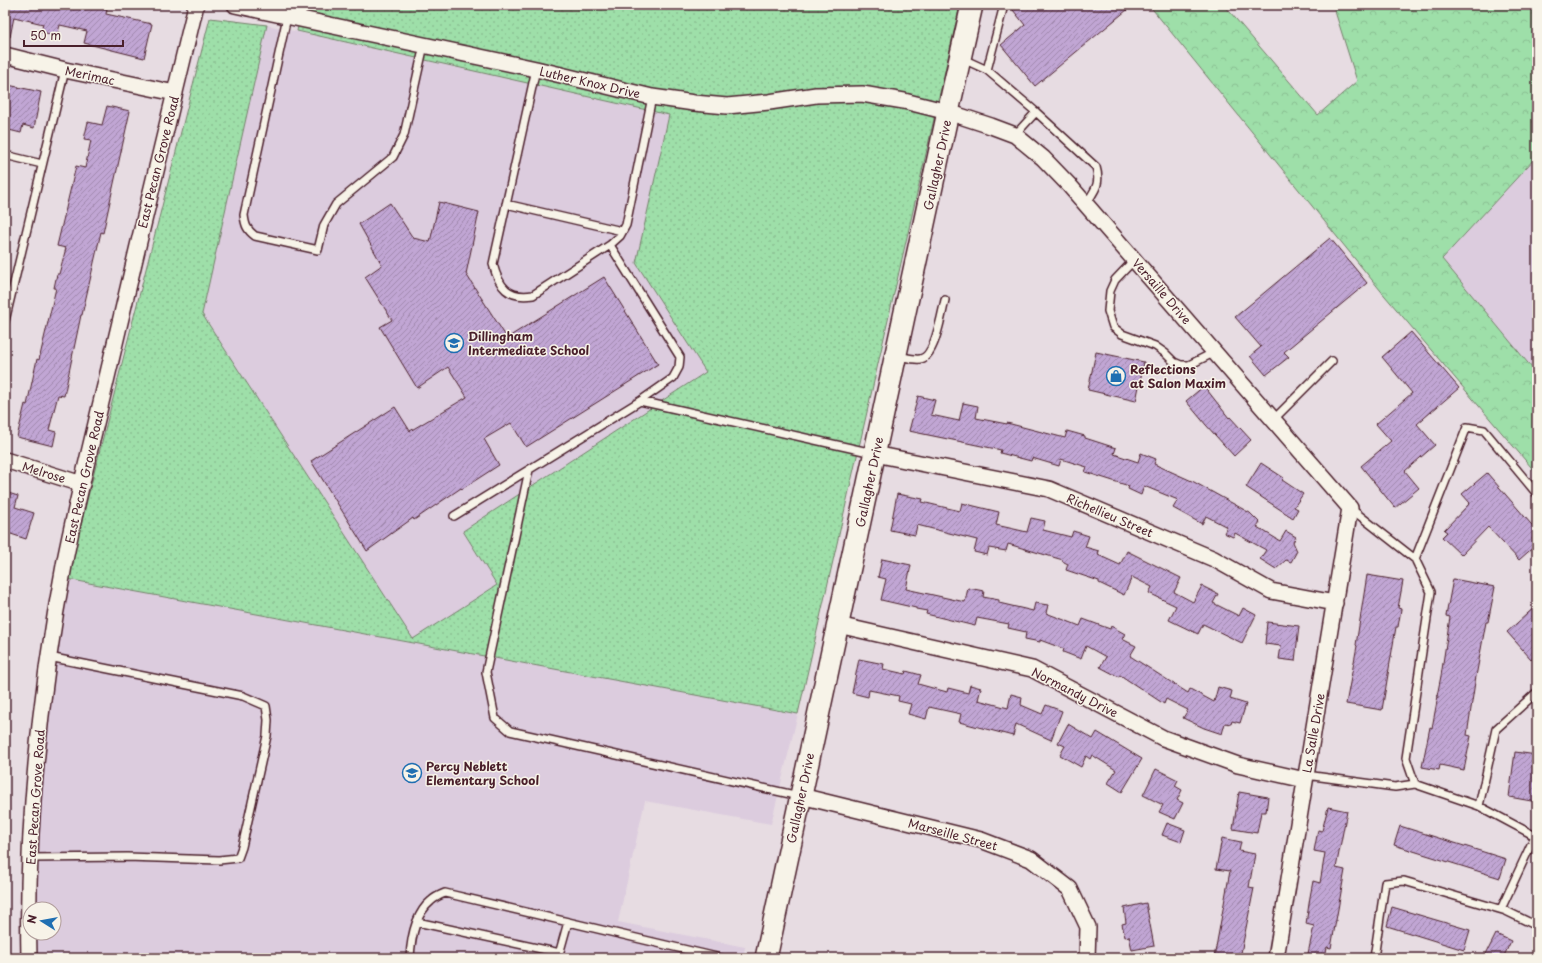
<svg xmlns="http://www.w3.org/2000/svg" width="1542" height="963" viewBox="0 0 1542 963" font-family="'Playpen Sans',sans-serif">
	<defs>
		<pattern id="grass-dots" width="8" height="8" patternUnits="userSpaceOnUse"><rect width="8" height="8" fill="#9edfa9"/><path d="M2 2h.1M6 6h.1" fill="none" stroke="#8abf92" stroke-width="1.8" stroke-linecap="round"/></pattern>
		<pattern id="forest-crowns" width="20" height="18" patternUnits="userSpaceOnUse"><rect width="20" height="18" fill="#9edfa9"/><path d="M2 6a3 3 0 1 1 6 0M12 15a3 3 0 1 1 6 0" fill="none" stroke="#8abf92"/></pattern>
		<pattern id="building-hatch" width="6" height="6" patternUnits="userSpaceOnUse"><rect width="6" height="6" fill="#c1a6d4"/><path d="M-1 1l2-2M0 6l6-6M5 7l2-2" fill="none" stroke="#9f87ac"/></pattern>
	</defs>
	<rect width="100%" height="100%" fill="#e7dce2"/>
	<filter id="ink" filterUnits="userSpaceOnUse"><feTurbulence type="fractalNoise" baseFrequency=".025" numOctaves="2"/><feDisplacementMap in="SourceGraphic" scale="8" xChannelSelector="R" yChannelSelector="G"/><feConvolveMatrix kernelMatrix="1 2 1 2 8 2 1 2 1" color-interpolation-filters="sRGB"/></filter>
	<g filter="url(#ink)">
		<path fill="#dcccde" d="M267 25 669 115 636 263 706 372 463 531 497 585 413 640 202 314Z
			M1537 156V374L1442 259Z
			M67 579 798 714 771 824 645 801 618 922 745 947 743 958H37V933H54V909H36V876L43 746Z"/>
		<path fill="url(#grass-dots)" stroke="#747f6a" d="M303 5H960L798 714 67 579 210 18 267 25 202 314 413 639 497 585 463 531 706 372 636 263 669 115 297 31Z"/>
		<path fill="url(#forest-crowns)" stroke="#747f6a" d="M1149 5H1224L1318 115 1357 81 1333 5H1537V156L1442 259 1537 374V474L1385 296Z"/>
		<path fill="url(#building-hatch)" stroke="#4a1f2b" d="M5 5H89L107 9 106 14 152 24 144 58 84 43 87 31 60 25 57 36 41 32 43 24 14 17 10 37H5Z
			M1009 5H1133L1035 86 1001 45 1025 25Z
			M8 85 41 92 34 128 23 125 21 133 5 129V97Z
			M107 106 130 111 103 233 101 232 82 315H81L64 396 58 395 49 430 56 432 53 446 17 437 25 404 27 405 37 359 39 360 56 288H54L57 274H59L66 248 57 246 76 166 85 168 91 140 84 139 88 122 102 125Z
			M439 202 479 212 466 274 507 338 604 277 658 364 526 447 511 423 484 439 499 465 462 489 461 488 414 520 413 518 367 551 311 461 395 407 410 431 467 397 448 367 417 388 380 327 392 320 365 277 382 265 359 224 390 203 413 238 430 242Z
			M1330 238 1367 283 1284 352 1289 357 1266 375 1250 356 1261 347 1235 317Z
			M1411 332 1459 388 1417 424 1435 445 1405 471 1419 488 1395 508 1361 466 1391 441 1376 424 1412 393 1382 357Z
			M1096 352 1144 362 1136 401 1088 390Z
			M1204 386 1229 418 1230 417 1251 440 1234 456 1206 425 1186 401Z
			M918 396 935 400 931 415 959 421 963 403 978 406 976 418 1007 424V423L1065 438 1067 431 1085 436V438L1116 448 1114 454 1138 462 1141 453 1156 459 1154 464 1194 482 1250 513 1260 523 1257 527 1280 541 1286 531 1296 537 1293 542 1297 551 1291 562 1286 560 1276 569 1260 559 1266 550 1235 533 1233 537 1224 533 1227 527 1206 516 1202 524 1173 508 1178 500 1144 486 1141 495 1128 489 1129 486 1085 472 1087 467 1061 459 1059 466 1032 458 1031 461 1000 453 1001 450 909 431Z
			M1261 463 1284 478 1282 480 1303 494 1294 507 1298 509 1293 518 1246 487Z
			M1487 473 1537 531V544L1519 560 1488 527 1461 555 1442 537 1447 532 1444 530 1470 503 1462 494Z
			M5 492 18 496 15 507 34 513 26 539 5 532Z
			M897 494 923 499 922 502 960 511 962 503 999 512 996 525 1027 532 1031 518 1045 521 1043 530 1071 537 1073 531 1089 536 1085 547 1099 551 1098 555 1120 565 1127 551 1181 578 1174 592 1193 602 1202 586 1218 594 1213 603 1239 616 1243 608 1256 615 1242 643 1203 624 1198 634 1169 620 1176 606 1149 593 1152 587 1132 577 1124 595 1099 583V581L1066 570 1068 564 1062 561 1063 560 1008 544 1006 551 989 548 987 555 974 552 977 540 917 525 915 535 890 530Z
			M882 559 911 565 906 589 965 602 968 588 984 591 983 597 999 600V603L1033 611 1035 603 1048 605 1046 613 1080 626 1083 619 1110 629 1111 626 1125 634 1122 639 1136 646 1130 656 1188 693 1190 689 1214 702 1218 687 1232 691 1230 699 1246 704 1240 723 1232 721 1231 724 1225 723 1222 734 1204 728 1183 718 1188 710 1166 699 1164 704 1120 675 1119 677 1100 667 1106 657 1086 646 1081 659 1063 652 1064 649 1040 640V642L1025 639 1026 632 1008 628 1009 624 977 618 975 626 926 614 927 611 916 609V608L881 600 886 579 878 577Z
			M1367 575 1403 581 1398 608 1401 609 1398 627H1396L1382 710 1346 704 1357 646 1356 645Z
			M1453 579 1495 587 1488 622H1486L1475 682 1467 735 1471 736 1464 770 1440 765 1439 770 1422 767 1430 727 1432 728 1438 696H1437L1441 676 1450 617 1446 616Z
			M1537 605V654L1531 659 1507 632Z
			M1267 622 1299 626 1295 661 1279 659 1281 646 1265 644Z
			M859 659 884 664 883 669 905 674 906 671 921 675 918 684 947 692 948 688 968 693 970 685 981 688 978 700 1008 708 1011 694 1022 697 1021 705 1042 714 1046 705 1062 711 1051 740 1016 724 1013 736 959 722 961 714 929 707 926 719 908 714 911 704 898 701 899 696 869 690 868 697 852 693Z
			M1068 724 1093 739 1097 732 1142 759 1122 792 1108 783 1116 770 1092 755 1090 759 1086 756 1081 767 1060 755 1065 746 1058 743Z
			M1515 752 1537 755V802L1509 797Z
			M1156 769 1178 780 1175 786 1182 790 1177 800 1183 803 1175 819 1159 812 1163 805 1143 795Z
			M1239 792 1268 797 1266 812H1261L1257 833 1233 829Z
			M1328 807 1347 811 1336 868 1345 870 1331 948 1327 947 1325 958H1307L1314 926 1306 924 1310 897 1313 881 1320 883 1325 853 1314 851 1318 830 1322 831Z
			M1167 823 1185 830 1181 842 1162 835Z
			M1400 826 1506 859 1500 878 1394 845Z
			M1222 838 1241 842 1239 851 1255 854 1249 887 1254 888 1240 958H1214L1230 871 1216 869Z
			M1146 903 1154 946 1132 950 1129 936 1125 937 1122 924 1126 923 1124 908Z
			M1392 907 1470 930 1464 950 1387 926Z
			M1496 934 1511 941 1503 958H1484Z"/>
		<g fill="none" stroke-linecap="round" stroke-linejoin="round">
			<g stroke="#4a1f2b" stroke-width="10">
				<path id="lane" d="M287 17 244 215C245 225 247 230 255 236L318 250 324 225 336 204 393 157 404 135 424 45
					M963 59 987 70 1036 112 1096 167C1101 184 1095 190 1086 204
					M536 69 493 264C499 287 508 299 533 295L610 245 620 236 626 225 652 97
					M987 70 1004 5
					M1015 135 1036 112
					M5 155 42 164
					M506 204 622 231
					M1134 260 1115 280 1110 291 1108 311 1113 327 1122 334 1155 346 1165 353 1174 362 1181 365H1189L1215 352
					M5 321 65 70
					M898 356C905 357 913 360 920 359 935 358 942 312 945 300
					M640 401 873 453
					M1273 420 1332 361
					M529 470 486 672 495 718 510 731 799 796
					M1350 508 1415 559 1467 427 1484 430 1537 494
					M454 516 640 401 673 378 679 367 680 357 610 245
					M1415 559 1431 592 1406 758 1415 784 1479 806 1537 837
					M1306 775 1395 787 1415 784
					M1479 806 1496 729 1537 692
					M30 858 127 857 219 860 238 858 242 847 267 736 268 720 266 706 243 696 49 657
					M1501 909 1535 836
					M417 922 560 953
					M410 958C411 938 415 914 431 901 435 897 440 895 445 893L721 958
					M558 958 568 922
					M1374 958 1385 883 1404 881 1506 911 1537 926"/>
			</g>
			<g stroke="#4a1f2b" stroke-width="18">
				<path id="street" d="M235 5 536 69 652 97 694 103 727 106 769 102 816 95 862 94 904 101 948 112 991 126 1015 135 1043 158 1069 185 1350 508 1276 958
					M5 55 65 70 175 93
					M875 454 1049 489 1214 559 1271 591 1335 603
					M5 460 82 484
					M838 625 1032 669 1163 738 1238 765 1305 780
					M801 796 981 840 1031 859 1070 889 1088 927 1087 958
					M29 958C26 825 40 691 65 560 76 505 90 449 103 394 133 264 165 135 196 5"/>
			</g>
			<g stroke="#4a1f2b" stroke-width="24">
				<path id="secondary" d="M766 958 948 112 972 5"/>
			</g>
			<use href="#lane" stroke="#f7f3e8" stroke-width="7"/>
			<use href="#street" stroke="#f7f3e8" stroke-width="15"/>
			<use href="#secondary" stroke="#f7f3e8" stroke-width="21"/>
		</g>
	</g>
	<defs>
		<g id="school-ring" transform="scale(1)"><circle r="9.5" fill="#f7f3e8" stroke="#1f6fb2" stroke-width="1.5"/><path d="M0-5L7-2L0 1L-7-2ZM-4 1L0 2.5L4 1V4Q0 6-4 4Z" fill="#1f6fb2"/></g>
		<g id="shop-ring" transform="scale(1)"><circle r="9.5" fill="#f7f3e8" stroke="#1f6fb2" stroke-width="1.5"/><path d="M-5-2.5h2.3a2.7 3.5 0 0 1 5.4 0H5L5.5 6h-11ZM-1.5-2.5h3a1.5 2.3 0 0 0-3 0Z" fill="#1f6fb2"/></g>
	</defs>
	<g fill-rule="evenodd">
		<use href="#school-ring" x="454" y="343"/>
		<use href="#shop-ring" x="1116" y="376"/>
		<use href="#school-ring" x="412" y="773"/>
	</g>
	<g text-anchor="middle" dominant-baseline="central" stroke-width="3" stroke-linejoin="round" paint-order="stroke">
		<g font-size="12" fill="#4a1f2b" stroke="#f7f3e8">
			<text transform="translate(90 75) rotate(12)">Merimac</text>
			<text transform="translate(590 82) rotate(13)">Luther Knox Drive</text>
			<text transform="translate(158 162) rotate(-76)">East Pecan Grove Road</text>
			<text transform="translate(937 165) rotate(-78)">Gallagher Drive</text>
			<text transform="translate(1162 291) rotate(49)">Versaille Drive</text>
			<text transform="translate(44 472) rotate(17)">Melrose</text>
			<text transform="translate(84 477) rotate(-77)">East Pecan Grove Road</text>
			<text transform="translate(869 482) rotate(-78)">Gallagher Drive</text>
			<text transform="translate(1110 515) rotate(23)">Richellieu Street</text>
			<text transform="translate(1075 692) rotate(27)">Normandy Drive</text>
			<text transform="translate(1313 733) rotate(-80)">La Salle Drive</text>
			<text transform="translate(35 797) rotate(-86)">East Pecan Grove Road</text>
			<text transform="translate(800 798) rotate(-78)">Gallagher Drive</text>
			<text transform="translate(953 834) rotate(15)">Marseille Street</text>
		</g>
		<g font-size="12" font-weight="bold" fill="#4a1f2b" stroke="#f7f3e8" text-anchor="start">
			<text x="468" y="336">Dillingham<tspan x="468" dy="14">Intermediate School</tspan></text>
			<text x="1130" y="369">Reflections<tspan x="1130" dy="14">at Salon Maxim</tspan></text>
			<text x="426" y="766">Percy Neblett<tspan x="426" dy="14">Elementary School</tspan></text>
		</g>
	</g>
	<rect width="1542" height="963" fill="none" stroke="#f7f3e8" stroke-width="20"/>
	<rect x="10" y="10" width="1522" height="943" fill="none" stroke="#4a1f2b" stroke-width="1.5" filter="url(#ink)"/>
	<g transform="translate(42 921) rotate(281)"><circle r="19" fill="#f7f3e8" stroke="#b29e9c"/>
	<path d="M0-3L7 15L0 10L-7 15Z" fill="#1f6fb2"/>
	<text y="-6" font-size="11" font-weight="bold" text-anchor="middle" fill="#4a1f2b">N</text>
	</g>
	<path d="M24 40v6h99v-6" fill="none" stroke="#4a1f2b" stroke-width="2"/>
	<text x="30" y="40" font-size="12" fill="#4a1f2b" stroke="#f7f3e8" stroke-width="3" paint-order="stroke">50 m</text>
</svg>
